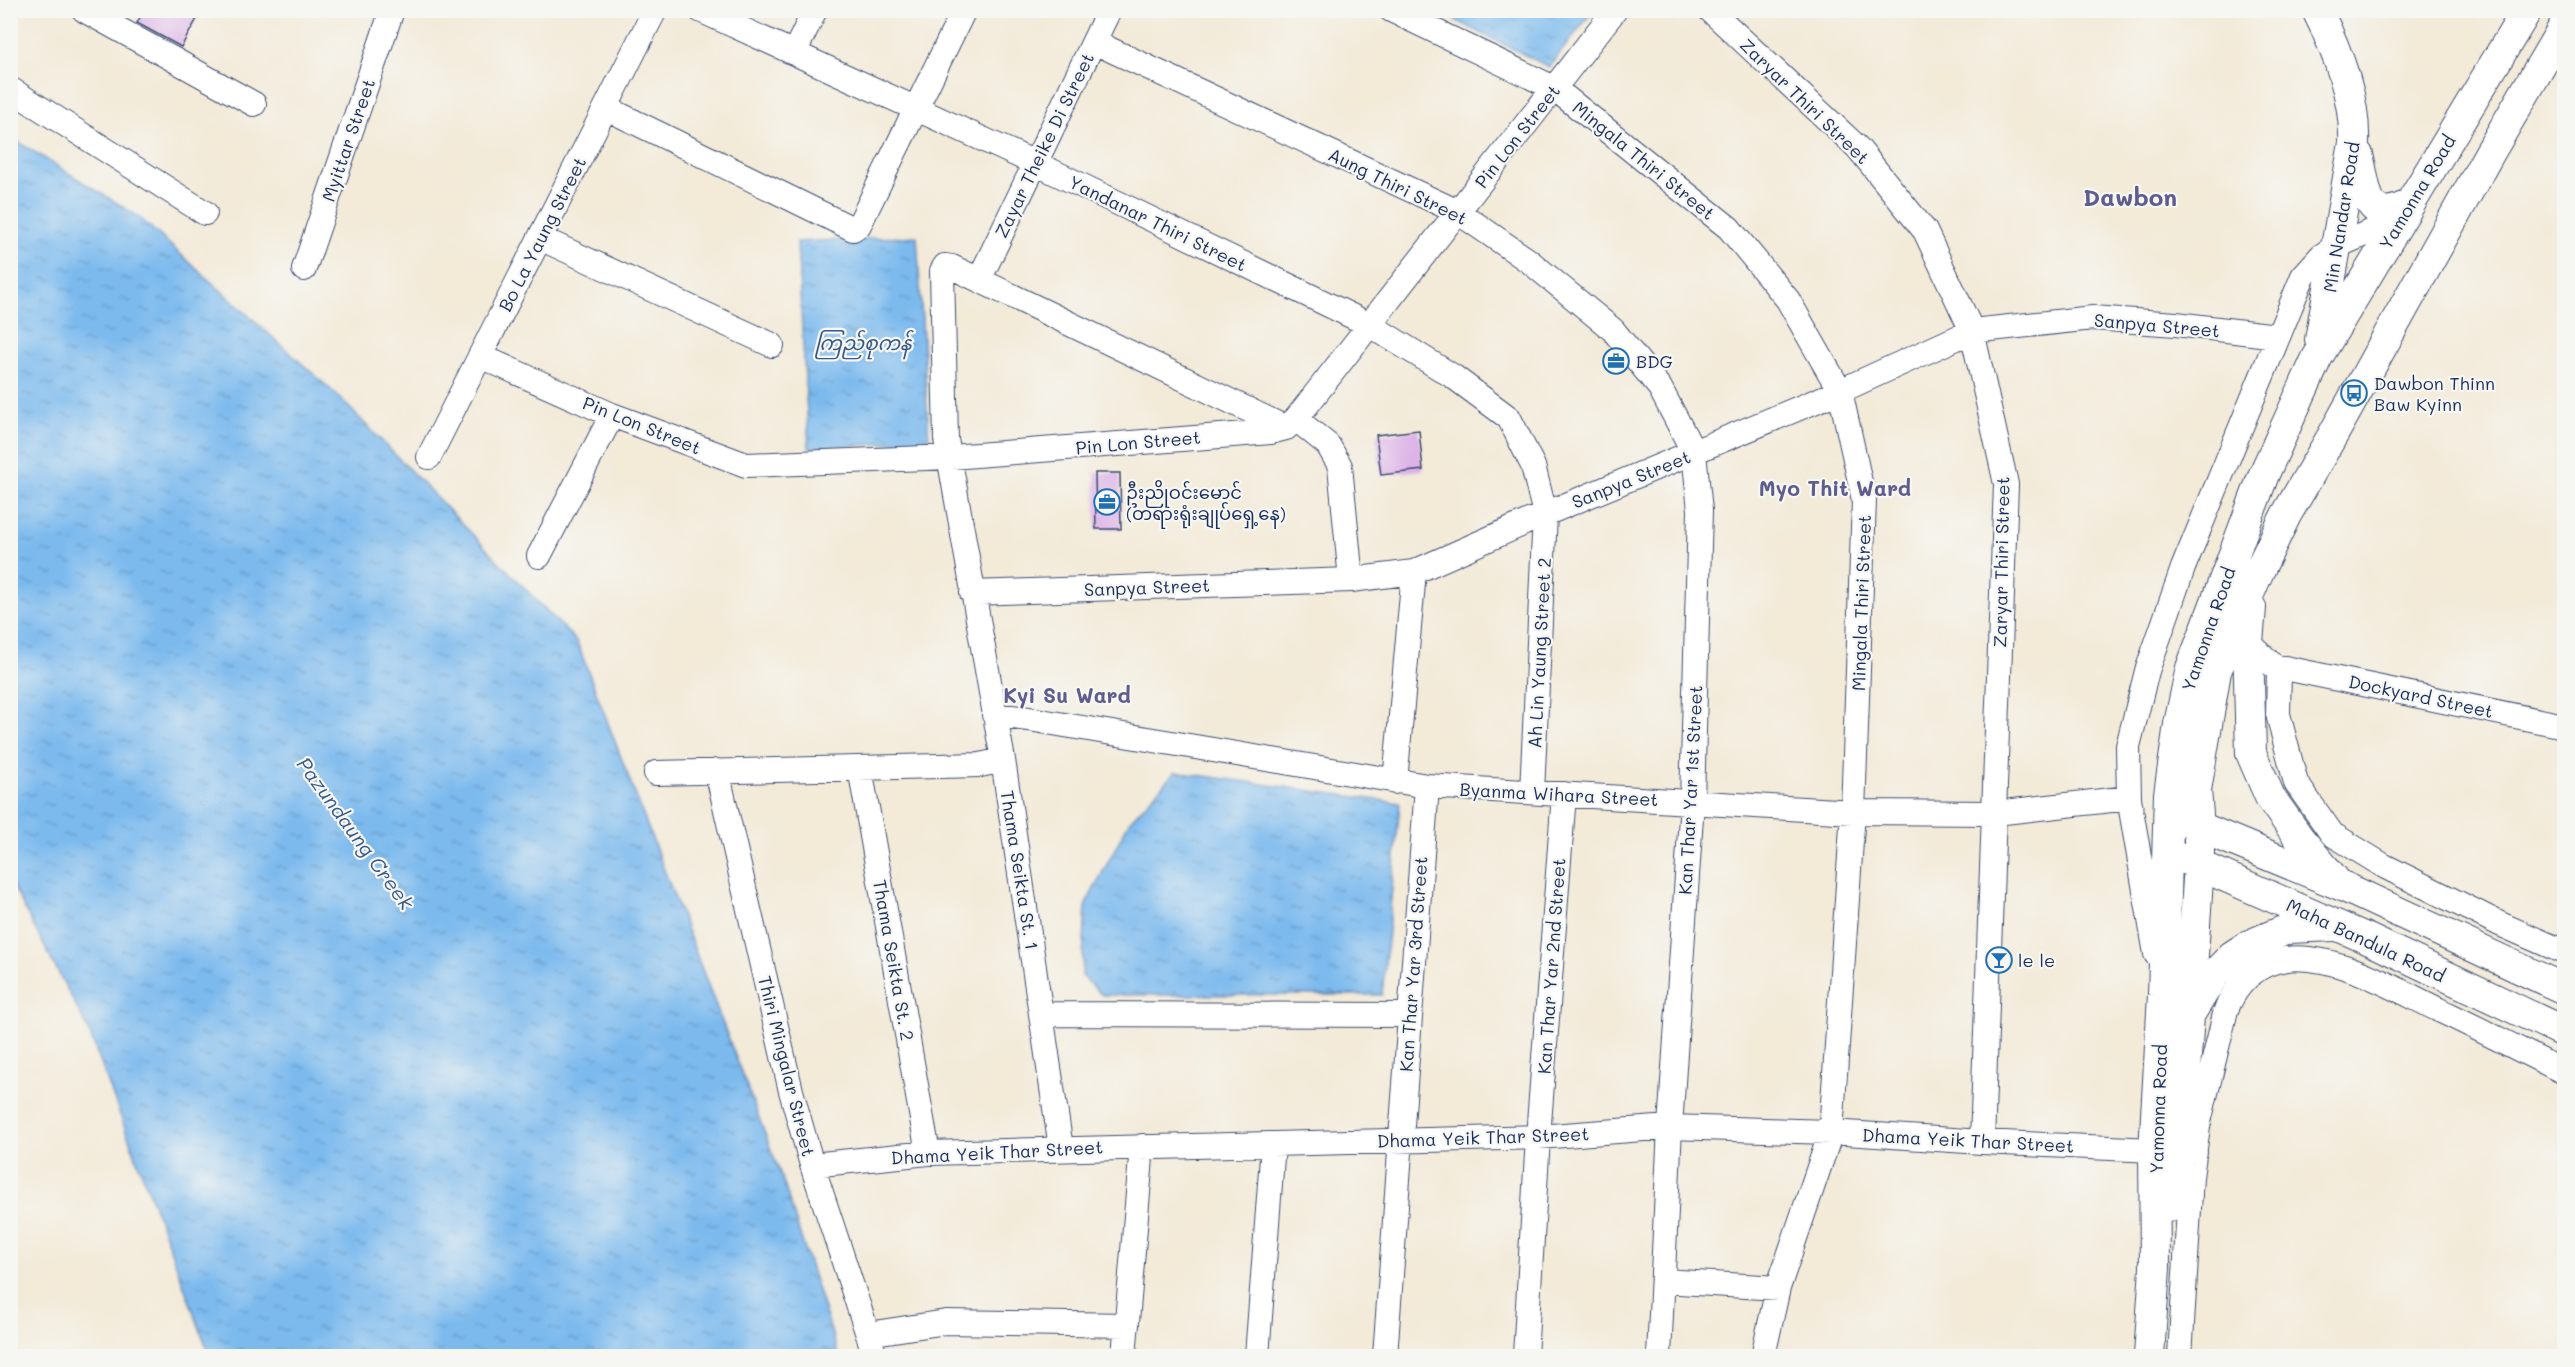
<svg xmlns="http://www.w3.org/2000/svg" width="2575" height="1367" viewBox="0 0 2575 1367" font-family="Mali,'Noto Sans Myanmar',sans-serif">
	<defs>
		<pattern id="water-ripples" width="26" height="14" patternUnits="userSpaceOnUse" patternTransform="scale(1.5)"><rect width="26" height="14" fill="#7bbaee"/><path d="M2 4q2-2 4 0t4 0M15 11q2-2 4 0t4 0" fill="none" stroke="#6498c4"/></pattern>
	</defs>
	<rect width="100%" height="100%" fill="#f6f6f2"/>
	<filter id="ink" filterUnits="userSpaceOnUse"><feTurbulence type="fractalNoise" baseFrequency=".0167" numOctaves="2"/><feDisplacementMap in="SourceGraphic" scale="12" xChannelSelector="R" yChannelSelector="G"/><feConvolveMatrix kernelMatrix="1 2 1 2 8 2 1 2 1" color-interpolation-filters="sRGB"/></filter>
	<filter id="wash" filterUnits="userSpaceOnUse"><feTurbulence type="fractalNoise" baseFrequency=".008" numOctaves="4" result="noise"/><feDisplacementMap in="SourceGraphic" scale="24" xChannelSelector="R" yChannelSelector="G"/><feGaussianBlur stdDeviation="1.35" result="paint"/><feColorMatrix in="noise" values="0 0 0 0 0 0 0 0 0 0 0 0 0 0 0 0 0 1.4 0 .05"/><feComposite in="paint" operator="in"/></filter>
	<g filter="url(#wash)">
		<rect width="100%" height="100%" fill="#f3ead8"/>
		<path fill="url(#water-ripples)" stroke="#4b74a6" stroke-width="1.5" d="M1460 11 1461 10 1593 11 1549 67 1455 20Z
			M10 137 138 216 339 397 577 642 783 1181 839 1356H210L88 1029 11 883Z
			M917 236 929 441 809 448 797 242Z
			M1175 772 1400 803 1382 995H1102L1082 976 1086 904 1129 822Z"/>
		<g id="blocks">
			<path fill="#dcb3e7" d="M144 10H202L181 47 137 23Z
				M1419 430 1423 470 1381 475 1376 435Z
				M1095 473H1120L1121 529H1096Z"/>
		</g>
	</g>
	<g filter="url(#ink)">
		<use href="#blocks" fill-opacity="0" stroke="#3b4b70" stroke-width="1.5"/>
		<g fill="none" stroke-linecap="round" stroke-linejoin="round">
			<g stroke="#3b4b70" stroke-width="26">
				<path id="minor" d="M84 10 254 104
					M700 10 1035 163 1370 325 1454 377 1509 418 1533 466 1545 514 1532 792
					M1391 10 1554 88 1729 228 1788 300 1840 391 1864 500 1853 812 1831 1132 1778 1288 1763 1356
					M1710 10 1858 148 1925 231 1972 331 2006 484 1982 1142
					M1094 42 1458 212 1529 261 1613 330 1660 388 1694 453 1700 510 1692 802 1670 1127 1659 1356
					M794 53 815 10
					M10 89 205 213
					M606 108 853 229 859 225 964 10
					M540 238 772 345
					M304 269 392 10
					M979 280 1109 10
					M480 356 612 415 746 465 951 457 1271 432 1286 428 1296 419 1615 10
					M1296 419 1328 445 1340 466 1351 580
					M429 457 655 10
					M539 556 612 415
					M972 593 1351 580 1414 572 1545 514 1840 391 1972 331 2093 318 2176 324 2277 336
					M2248 642 2279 671 2278 714 2296 783 2332 834 2384 866 2500 924 2564 952
					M2279 671 2285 668 2564 726
					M994 715 1029 719 1427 786 1853 812 1995 813 2129 798
					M860 768 928 1153
					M717 771 791 1091 812 1165 875 1356
					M656 773 980 765 1003 760
					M1395 782 1414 572
					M2156 954 2129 798 2128 746 2147 671 2183 568 2303 276 2321 256 2337 246 2402 218
					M1042 1014 1409 1015
					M1061 1148 1003 760 946 439 942 271 945 266 952 267 1286 428
					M812 1165 928 1153 1538 1137 1670 1127 1831 1132 1982 1142 2195 1152
					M1663 1281 1778 1288
					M868 1334 946 1322 1127 1325
					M1124 1356 1142 1146
					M1257 1356 1273 1144
					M1385 1356 1427 786
					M1525 1356 1538 1137 1564 794
					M2180 1356 2191 1177 2198 1126 2226 1010C2236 984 2256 963 2286 959 2334 953 2394 988 2437 1009 2480 1029 2522 1051 2564 1072"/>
			</g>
			<g stroke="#3b4b70" stroke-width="32">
				<path id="major" d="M2317 10C2337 50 2356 98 2354 143L2320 340
					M2358 155C2367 187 2363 229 2410 204
					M2251 608 2248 642 2251 753 2270 797 2299 838 2334 879
					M2183 820 2340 885 2564 989
					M2183 858 2370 940 2564 1032
					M2191 1012 2214 975 2232 956 2249 945 2290 928 2333 926
					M2168 1207 2179 1151 2189 1016 2199 864V827L2196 790 2216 671 2258 573 2286 515 2334 433 2489 154 2564 26
					M2149 1356 2155 1268 2154 1150 2163 995 2169 794 2179 724 2191 668 2264 474 2317 358 2527 10"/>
			</g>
			<use href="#minor" stroke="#fff" stroke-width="24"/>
			<use href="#major" stroke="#fff" stroke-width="30"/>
		</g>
	</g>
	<defs>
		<g id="office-ring" transform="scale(1.35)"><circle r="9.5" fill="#f6f6f2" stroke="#1f6fb2" stroke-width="1.5"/><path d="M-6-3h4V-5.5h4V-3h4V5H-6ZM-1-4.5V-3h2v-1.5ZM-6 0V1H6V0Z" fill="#1f6fb2"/></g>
		<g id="bus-ring" transform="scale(1.35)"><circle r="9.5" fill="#f6f6f2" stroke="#1f6fb2" stroke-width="1.5"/><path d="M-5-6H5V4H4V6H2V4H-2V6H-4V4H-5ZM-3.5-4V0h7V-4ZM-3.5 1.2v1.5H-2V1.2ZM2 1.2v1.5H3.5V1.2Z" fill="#1f6fb2"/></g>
		<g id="bar-ring" transform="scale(1.35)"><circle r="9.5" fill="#f6f6f2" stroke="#1f6fb2" stroke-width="1.5"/><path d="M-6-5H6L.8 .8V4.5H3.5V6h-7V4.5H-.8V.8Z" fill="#1f6fb2"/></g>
	</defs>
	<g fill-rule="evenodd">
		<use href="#office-ring" x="1616" y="361"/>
		<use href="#bus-ring" x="2354" y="393"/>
		<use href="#office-ring" x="1107" y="502"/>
		<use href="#bar-ring" x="1999" y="960"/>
	</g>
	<g text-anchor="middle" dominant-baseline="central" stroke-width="4.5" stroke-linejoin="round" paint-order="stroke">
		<g font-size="18" fill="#1b2f5e" stroke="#f6f6f2">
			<text transform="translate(1805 101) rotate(44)">Zaryar Thiri Street</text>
			<text transform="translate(1517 136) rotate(-52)">Pin Lon Street</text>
			<text transform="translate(348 140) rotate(-71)">Myittar Street</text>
			<text transform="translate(1044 145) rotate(-64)">Zayar Theike Di Street</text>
			<text transform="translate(1644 160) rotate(39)">Mingala Thiri Street</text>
			<text transform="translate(1398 186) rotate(26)">Aung Thiri Street</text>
			<text transform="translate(2417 192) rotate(-59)">Yamonna Road</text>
			<text transform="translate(2341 217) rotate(-81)">Min Nandar Road</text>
			<text transform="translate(1158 223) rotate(26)">Yandanar Thiri Street</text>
			<text transform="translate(542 234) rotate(-63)">Bo La Yaung Street</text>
			<text transform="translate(2157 325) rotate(5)">Sanpya Street</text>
			<text transform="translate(642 425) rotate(22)">Pin Lon Street</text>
			<text transform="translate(1138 442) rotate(-5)">Pin Lon Street</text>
			<text transform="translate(1631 479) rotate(-22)">Sanpya Street</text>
			<text transform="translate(2001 562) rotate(-89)">Zaryar Thiri Street</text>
			<text transform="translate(1147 587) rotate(-2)">Sanpya Street</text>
			<text transform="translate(1861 603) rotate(-88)">Mingala Thiri Street</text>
			<text transform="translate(2208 629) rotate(-71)">Yamonna Road</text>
			<text transform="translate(1539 653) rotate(-87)">Ah Lin Yaung Street 2</text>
			<text transform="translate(2421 696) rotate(12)">Dockyard Street</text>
			<text transform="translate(1690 790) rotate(-87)">Kan Thar Yar 1st Street</text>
			<text transform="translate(1559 794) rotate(3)">Byanma Wihara Street</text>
			<text transform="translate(1020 870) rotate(81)">Thama Seikta St. 1</text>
			<text transform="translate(2366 940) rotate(25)">Maha Bandula Road</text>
			<text transform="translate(894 960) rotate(80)">Thama Seikta St. 2</text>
			<text transform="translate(1413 964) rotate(-86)">Kan Thar Yar 3rd Street</text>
			<text transform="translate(1551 966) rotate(-86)">Kan Thar Yar 2nd Street</text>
			<text transform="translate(787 1066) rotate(76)">Thiri Mingalar Street</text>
			<text transform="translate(2158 1109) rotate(-88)">Yamonna Road</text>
			<text transform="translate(1483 1137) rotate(-2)">Dhama Yeik Thar Street</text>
			<text transform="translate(1968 1140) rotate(3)">Dhama Yeik Thar Street</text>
			<text transform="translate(997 1152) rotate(-3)">Dhama Yeik Thar Street</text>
		</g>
		<g font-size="18" fill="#1b2f5e" stroke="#f6f6f2" text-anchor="start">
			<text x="1636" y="361">BDG</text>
			<text x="2374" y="383">Dawbon Thinn<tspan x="2374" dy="21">Baw Kyinn</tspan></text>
			<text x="1126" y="492">ဦးညိုဝင်းမောင်<tspan x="1126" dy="21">(တရားရုံးချုပ်ရှေ့နေ)</tspan></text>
			<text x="2018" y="960">le le</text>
		</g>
		<g font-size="20" font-style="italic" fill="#385989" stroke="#f6f6f2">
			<text x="863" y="342">ကြည်စုကန်</text>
			<text transform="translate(356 833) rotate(54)">Pazundaung Creek</text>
		</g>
		<g font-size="21" font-weight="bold" fill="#5f5d8e" stroke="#f6f6f2">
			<text x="1835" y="487">Myo Thit Ward</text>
			<text x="1067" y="694">Kyi Su Ward</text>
		</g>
		<g font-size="24" font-weight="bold" fill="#5f5d8e" stroke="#f6f6f2">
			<text x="2130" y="196">Dawbon</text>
		</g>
	</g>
	<rect width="2575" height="1367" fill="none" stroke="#f6f6f2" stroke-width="36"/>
</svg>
